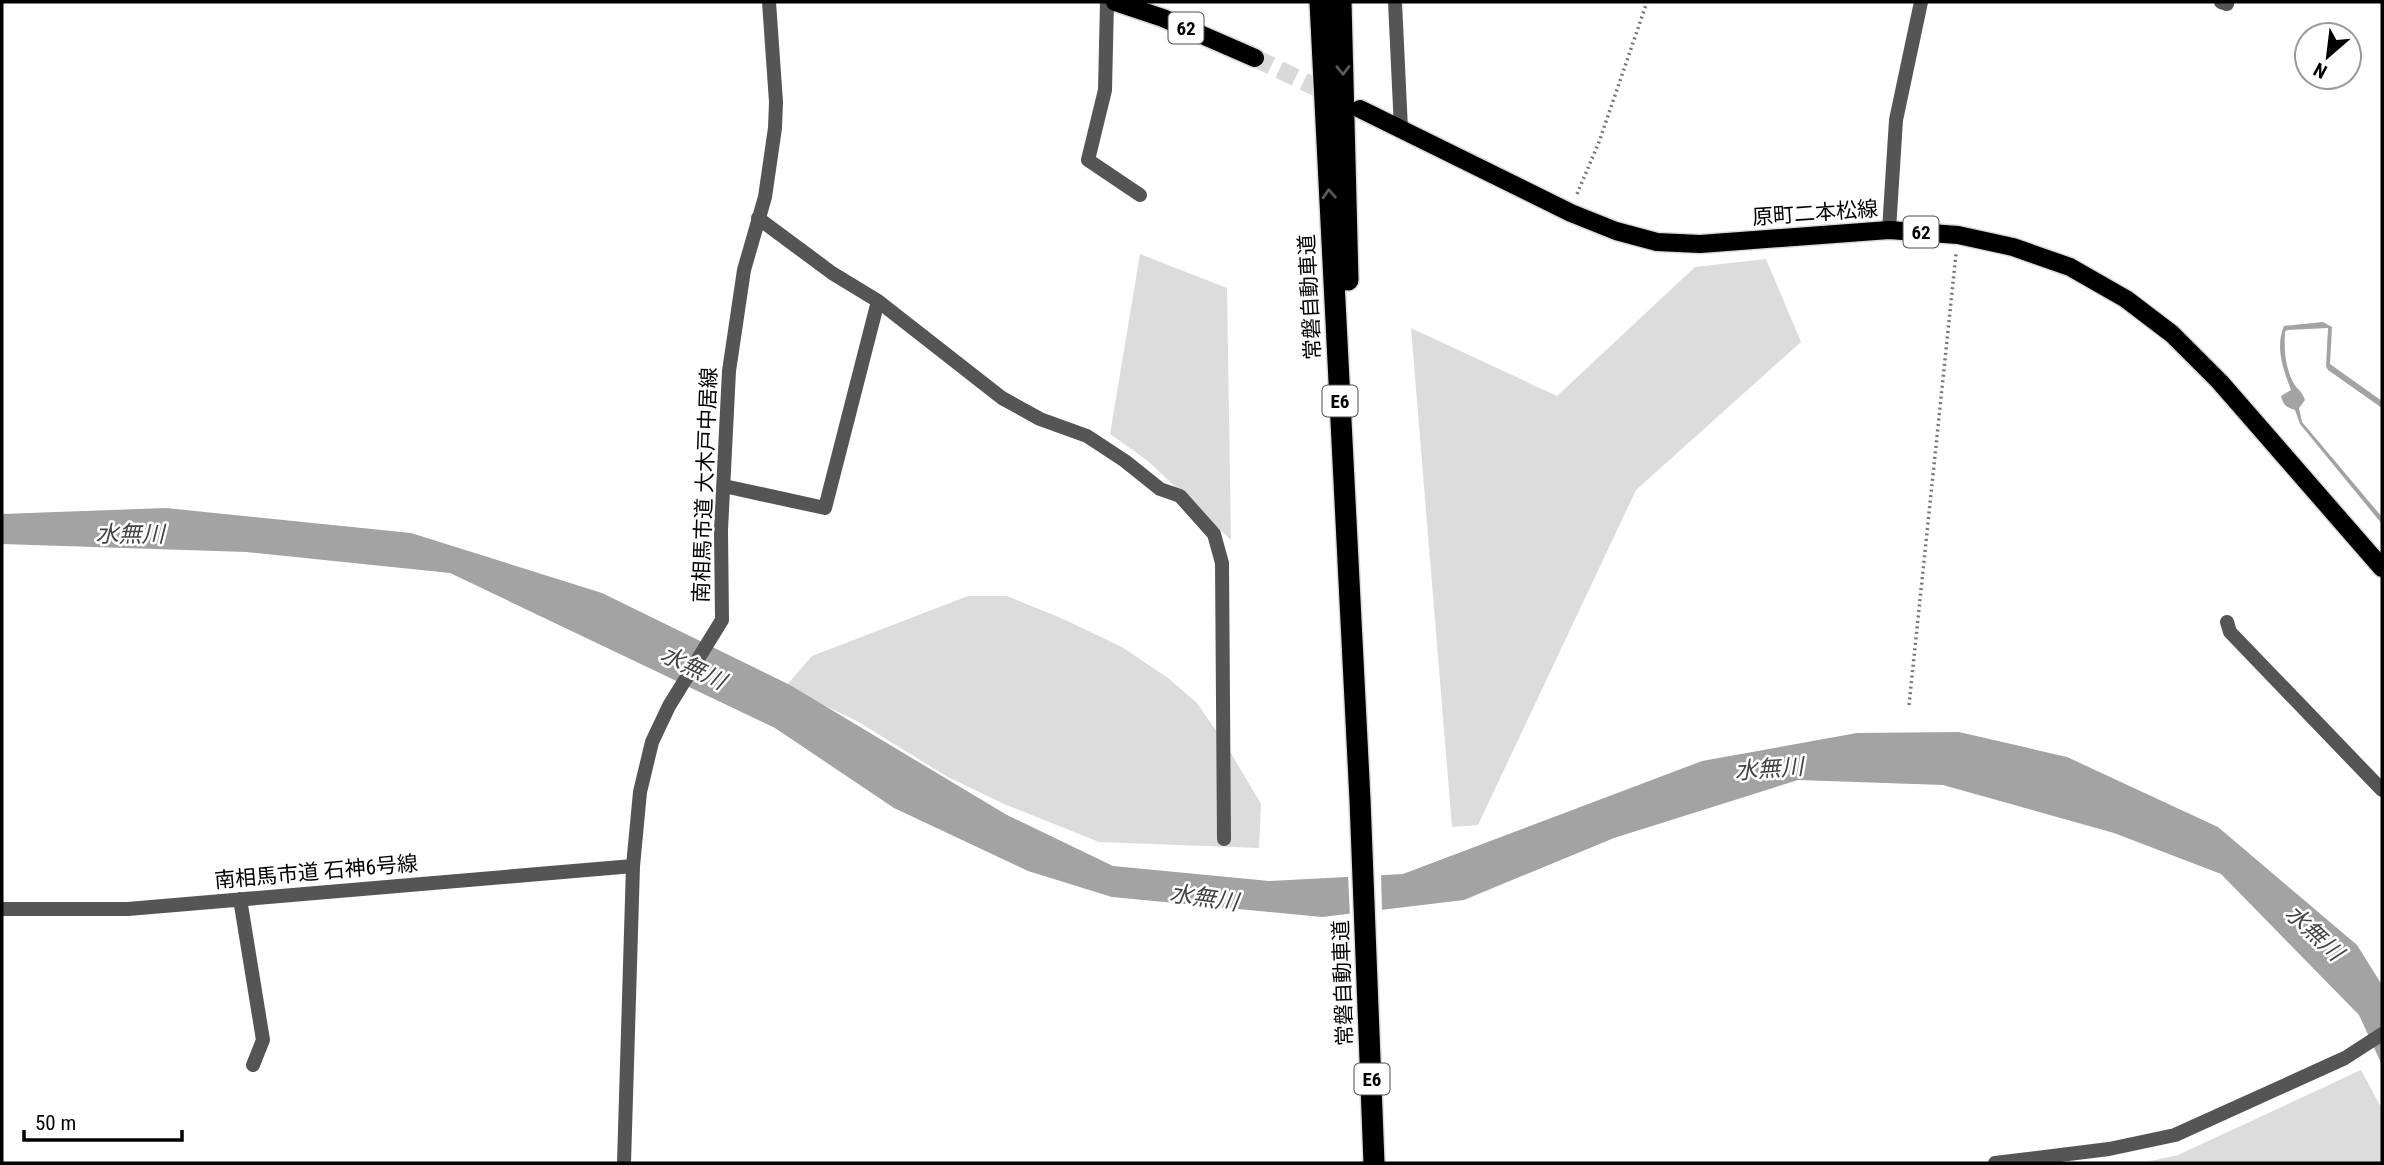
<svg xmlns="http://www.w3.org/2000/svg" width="2384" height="1165" viewBox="0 0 2384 1165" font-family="'Roboto Condensed','Noto Sans JP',sans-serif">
	<rect width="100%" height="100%" fill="#fff"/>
	<path fill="#dcdcdc" d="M1140 254 1227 288 1231 540 1148 461 1110 434Z
		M1766 259 1801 342 1636 490 1478 825 1452 827 1411 328 1557 396 1695 267Z
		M968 596H1007L1061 618 1122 647 1168 678 1197 703 1228 748 1261 804 1259 848 1099 842 1004 804 946 776 857 721 785 687 812 656Z
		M2361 1070 2382 1109V1163H2141L2178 1155Z"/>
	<path fill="#a3a3a3" d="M2323 322 2332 327 2330 364 2382 401V408L2328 370 2326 366 2328 328 2287 330 2285 332C2284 349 2285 366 2293 382 2297 390 2301 389 2305 400L2299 408 2302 422 2382 517V524L2300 424 2295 410C2287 408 2283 405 2281 396L2291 390C2283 369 2275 347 2284 326Z
		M166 508 411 533 602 593 790 685 1007 815 1113 866 1269 881 1403 874 1702 761 1857 733 1959 732 2067 757 2218 827 2357 945 2382 985V1065L2359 1015 2221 874 2114 833 1943 785 1798 780 1614 838 1464 900 1322 917 1112 897 1028 871 894 808 775 728 450 573 246 552 2 544V514Z"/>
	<path fill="#fff" d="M1381 872 1382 913 1350 917 1348 874Z"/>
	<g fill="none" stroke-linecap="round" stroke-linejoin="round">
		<path stroke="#d9d9d9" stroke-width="18" stroke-dasharray="18 9" stroke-linecap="butt" d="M1255 58 1334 96"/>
		<g stroke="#dbdbdb" stroke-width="21">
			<path id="primary" d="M1115 2 1163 18 1255 58
				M1360 109 1571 213 1616 231 1657 242 1700 244 1889 230 1958 235 2013 247 2070 267 2126 299 2172 334 2220 382 2382 568"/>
		</g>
		<g stroke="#dbdbdb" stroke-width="24">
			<path id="motorway" d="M1320 2 1360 800 1374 1163
				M1341 2 1348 280"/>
		</g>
		<path stroke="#777" stroke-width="3.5" stroke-dasharray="2 3.5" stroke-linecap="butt" d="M1577 194 1599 142 1647 2
			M1909 705 1956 254"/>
		<path stroke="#555" stroke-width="14" d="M1107 2 1105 90 1088 160 1140 195
			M1395 2 1401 129
			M2221 2 2227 4
			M758 218 832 273 878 301 1002 398 1040 419 1087 436 1125 461 1160 489 1180 496 1214 534 1222 563 1224 839
			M1889 230 1896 120 1921 2
			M724 486 825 508 878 301
			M2227 622 2230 632 2382 790
			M240 899 263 1040 253 1065
			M2 909H128L633 866
			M624 1163 633 866 640 792 652 742 669 706 722 620 721 530 729 371 744 270 765 197 775 128 776 102 769 2
			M1995 1163 2109 1149 2175 1135 2345 1058 2382 1034"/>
		<use href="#primary" stroke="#000" stroke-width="18"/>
		<use href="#motorway" stroke="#000" stroke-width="21"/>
	</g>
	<defs><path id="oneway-chevron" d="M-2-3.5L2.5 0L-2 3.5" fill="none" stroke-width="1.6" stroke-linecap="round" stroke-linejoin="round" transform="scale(1.75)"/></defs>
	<g stroke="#595959">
		<use href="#oneway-chevron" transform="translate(1343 70) rotate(89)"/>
		<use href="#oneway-chevron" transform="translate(1329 194) rotate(-93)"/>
	</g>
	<g text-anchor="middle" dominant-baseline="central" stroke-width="5" stroke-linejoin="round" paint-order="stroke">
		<g fill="#fff" stroke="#4c4c4c" stroke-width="2">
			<rect x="1168.5" y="12.5" width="35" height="31" rx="5"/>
			<rect x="1903.5" y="216.5" width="35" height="31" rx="5"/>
			<rect x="1322.5" y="385.5" width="35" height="31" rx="5"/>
			<rect x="1354.5" y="1063.5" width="35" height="31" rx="5"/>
		</g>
		<g font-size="19" font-weight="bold" fill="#000">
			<text x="1186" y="28">62</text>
			<text x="1921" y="232">62</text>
			<text x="1340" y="401">E6</text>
			<text x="1372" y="1079">E6</text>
		</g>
		<g font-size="21" fill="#000" stroke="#fff">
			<text transform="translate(1815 213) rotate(-4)">原町二本松線</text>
			<text transform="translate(1310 297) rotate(-93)">常磐自動車道</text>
			<text transform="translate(705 485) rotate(-88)">南相馬市道 大木戸中居線</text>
			<text transform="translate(316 872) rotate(-5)">南相馬市道 石神6号線</text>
			<text transform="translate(1343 983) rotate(-92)">常磐自動車道</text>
		</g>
		<g font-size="23" font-style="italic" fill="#444" stroke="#fff">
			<text x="130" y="534">水無川</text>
			<text transform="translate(693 668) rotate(26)">水無川</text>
			<text transform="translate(1769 769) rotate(-4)">水無川</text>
			<text transform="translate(1204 898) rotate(8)">水無川</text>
			<text transform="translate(2314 933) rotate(43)">水無川</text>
		</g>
	</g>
	<rect width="2384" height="1165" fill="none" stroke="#000000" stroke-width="7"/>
	<g transform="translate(2328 56) rotate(208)"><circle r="33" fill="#ffffff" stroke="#999999" stroke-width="2"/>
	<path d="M0-5L12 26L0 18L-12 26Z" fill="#000000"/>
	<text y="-10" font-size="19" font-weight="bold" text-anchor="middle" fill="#000000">N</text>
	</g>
	<path d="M24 1130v10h158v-10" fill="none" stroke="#000000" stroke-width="3.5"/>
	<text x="35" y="1130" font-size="21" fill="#000000" stroke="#ffffff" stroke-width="5" paint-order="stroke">50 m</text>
</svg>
